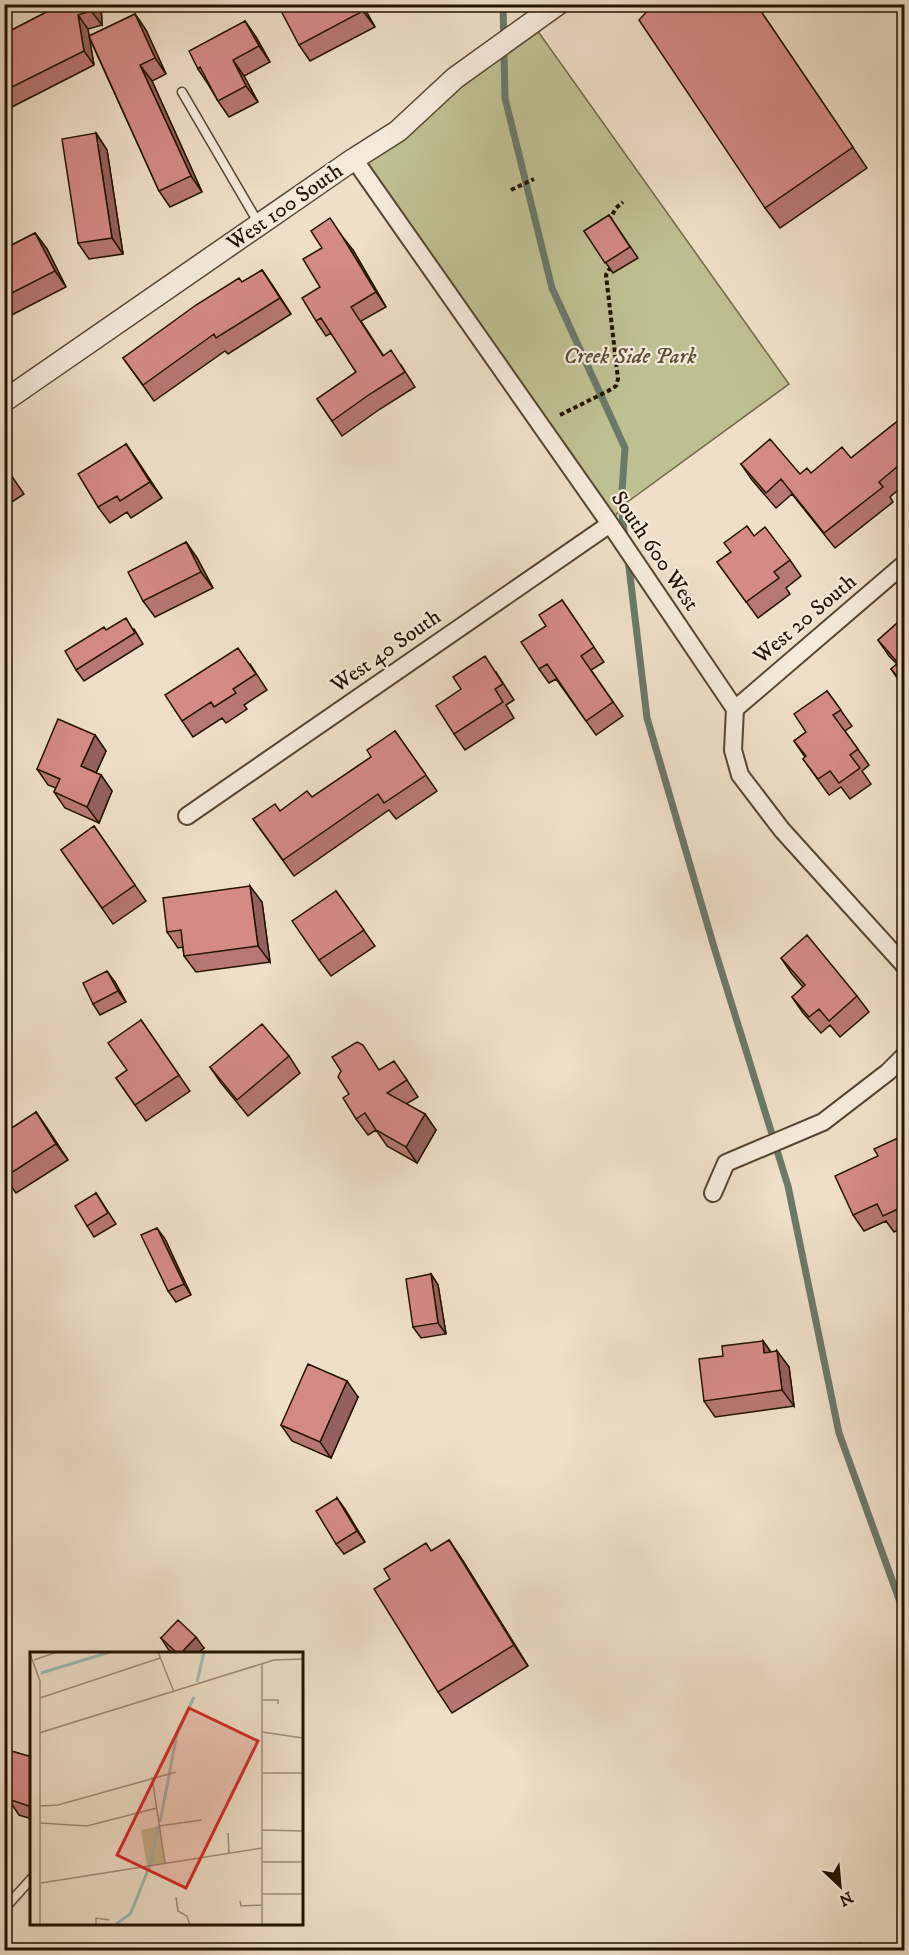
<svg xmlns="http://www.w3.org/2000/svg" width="909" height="1955" viewBox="0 0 909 1955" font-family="'IM FELL DW Pica',serif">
	<rect width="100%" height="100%" fill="#efdfc8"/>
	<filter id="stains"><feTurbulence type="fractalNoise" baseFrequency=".00333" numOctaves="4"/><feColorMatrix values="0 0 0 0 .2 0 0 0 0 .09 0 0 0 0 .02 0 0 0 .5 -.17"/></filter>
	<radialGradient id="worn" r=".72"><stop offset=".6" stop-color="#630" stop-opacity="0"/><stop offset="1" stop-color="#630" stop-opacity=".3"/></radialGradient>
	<path fill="#bfc092" stroke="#716a49" stroke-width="1.5" d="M532 23 789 384 622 506 610 524 354 159Z"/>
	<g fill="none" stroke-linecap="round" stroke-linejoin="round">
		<path stroke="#6a796a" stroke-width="7" d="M503 4 505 98 552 288 625 448 621 506 625 539
			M628 559 647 718 714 947 788 1186 839 1433 904 1613V1620"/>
		<g stroke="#564632" stroke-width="11">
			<path id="service" d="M182 92 259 224
				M4 1909 32 1878"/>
		</g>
		<g stroke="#564632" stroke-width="20">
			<path id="minor" d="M354 159 610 524 735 709 733 750 740 775 782 830 904 965
				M735 709 904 564
				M187 816 610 524
				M713 1193 726 1163 823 1122 888 1072 904 1056"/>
		</g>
		<g stroke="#564632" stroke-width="24">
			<path id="tertiary" d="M4 401 354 159 398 131 455 78 558 4"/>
		</g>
		<path stroke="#231300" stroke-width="4" stroke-dasharray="4.5 3" stroke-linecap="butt" d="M511 190 534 179
			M609 221 616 208 623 202
			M560 415 608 391 616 386 618 379 606 275 610 268"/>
		<use href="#service" stroke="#f5eadb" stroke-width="8"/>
		<use href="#minor" stroke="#f5eadb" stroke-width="16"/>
		<use href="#tertiary" stroke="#f5eadb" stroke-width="21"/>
	</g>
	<path fill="#b77773" stroke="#231300" stroke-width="1.5" d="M62 4H101L102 25 88 29 89 36 135 14 146 30 166 74 152 81 202 192 170 207 159 191 89 37 94 65 6 110 4 108V34Z
		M284 4H362L375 27 310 61 299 45Z
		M756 4 867 168 780 228 765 208Z
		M245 21 256 37 270 62 244 76 258 102 229 117 218 101 208 84 198 69Z
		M96 133 107 150 123 254 89 259 78 243Z
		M609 215 638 258 613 273 584 231Z
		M35 233 47 249 66 287 4 319V249Z
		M353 250 386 307 361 321 383 355 401 365 415 387 380 409 342 436 317 399 356 372 331 333 326 336 316 321 320 287Z
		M262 270 291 314 228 354 225 351 154 401 123 358Z
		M904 416V485L890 497 893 502 835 548 792 494 776 508 752 480 741 464 800 474 811 473 851 458Z
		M126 444 162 498 131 518 127 512 110 523 98 507Z
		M4 465 24 494 4 507Z
		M754 536 790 560 801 576 786 588 790 594 758 618 717 562Z
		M186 542 197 558 213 588 155 617 143 601Z
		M562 600 604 662 591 670 623 716 596 735 556 679 549 683 539 669 546 626Z
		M904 617V688L891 669 897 664 889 656 878 640Z
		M134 629 143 644 84 681 76 670 106 630Z
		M250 664 267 690 244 705 247 709 226 723 222 718 193 737 182 721Z
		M496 672 514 700 506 705 514 718 465 750 454 734Z
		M827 691 852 726 845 731 869 765 862 771 871 784 850 799 841 787 829 795 803 759 805 757 794 741 806 732Z
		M395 731 437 791 396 819 389 810 294 876 253 819 280 811 312 797 371 757Z
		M95 735 106 751 96 773 101 775 112 791 99 823 65 808 54 792 56 788 48 785 37 769Z
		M94 826 146 901 113 924 61 850Z
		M336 891 375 946 331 976 319 960Z
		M262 902 270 962 196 972 184 956 183 947 178 948 167 932Z
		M781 958 857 996 869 1012 840 1037 830 1025 821 1033 803 1013 792 997 803 987 792 974Z
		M115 982 126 1002 100 1015 93 1004Z
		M141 1020 190 1091 146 1121 116 1078 127 1070Z
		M289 1056 300 1073 248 1116 221 1083 210 1067Z
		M380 1070 405 1077 418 1097 406 1104 425 1114 436 1130 417 1163 387 1146 376 1130 368 1135 356 1119 349 1094Z
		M36 1112 68 1160 16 1193 4 1177Z
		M900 1137 904 1142V1227L894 1232 886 1221 864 1231 853 1215 878 1156Z
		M96 1193 116 1224 94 1237 87 1226Z
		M165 1239 191 1295 176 1302 168 1291Z
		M431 1274 438 1285 446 1334 421 1338 413 1327Z
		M763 1341 771 1352 777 1351 789 1367 794 1406 715 1417 704 1401 723 1356Z
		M358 1397 331 1458 292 1441 281 1425Z
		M337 1498 365 1542 344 1554 336 1544Z
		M449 1540 463 1561 528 1666 452 1713 438 1692 390 1579Z
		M161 1638 204 1648 198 1653H173L168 1649Z
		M4 1749 32 1757V1819L19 1815 11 1803 4 1801Z"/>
	<path fill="#95615e" stroke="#231300" stroke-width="1.5" d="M91 4H101L102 25 91 11Z
		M360 4H362L375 27 363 11Z
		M135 14 146 30 166 74 155 58Z
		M78 15 88 29 94 65 84 51Z
		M245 21 256 37 270 62 259 46Z
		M233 60 244 76 258 102 246 86Z
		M140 65 152 81 202 192 191 176Z
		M96 133 107 150 123 254 112 238Z
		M35 233 47 249 66 287 55 271Z
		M342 236 353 250 386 307 376 292Z
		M262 270 273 286 291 314 280 298Z
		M126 444 137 460 162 498 150 482Z
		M186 542 197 558 213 588 201 572Z
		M95 735 106 751 92 782 81 766Z
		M101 775 112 791 99 823 87 807Z
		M250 886 262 902 270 962 258 946Z
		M107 971 115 982 126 1002 118 991Z
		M36 1112 47 1128 68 1160 56 1144Z
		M425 1114 436 1130 417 1163 406 1147Z
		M157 1228 165 1239 191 1295 184 1284Z
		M431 1274 438 1285 446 1334 438 1323Z
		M763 1341 774 1357 764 1353Z
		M777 1351 789 1367 794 1406 782 1390Z
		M347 1381 358 1397 331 1458 320 1442Z
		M337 1498 345 1509 365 1542 357 1531Z
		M449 1540 463 1561 528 1666 514 1645Z
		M196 1637 204 1648 198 1653H181Z"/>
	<path fill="#d58a86" stroke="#231300" stroke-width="1.5" d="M62 4H91V11L78 15 84 51 4 91V34Z
		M284 4H360L363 11 299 45 279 7Z
		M654 4H756L853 147 765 208 639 20Z
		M135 14 155 58 140 65 191 176 159 191 89 36Z
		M245 21 259 46 233 60 246 86 218 101 200 67 198 69 189 51Z
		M96 133 112 238 78 243 62 139Z
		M609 215 630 247 605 263 584 231Z
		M330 218 342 236 376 292 351 307 383 356 391 350 405 372 370 394 332 421 317 399 356 372 321 318 316 321 302 298 320 287 303 259 322 248 311 231Z
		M35 233 55 271 4 297V249Z
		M262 270 280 298 216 338 214 334 143 385 123 358 196 305 239 278 242 282Z
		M904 396V405L900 399Z
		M904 416V461L879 482 883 487 824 533 781 479 766 493 741 464 770 439 800 474 807 468 811 473 842 447 851 458Z
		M126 444 150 482 120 501 117 496 98 507 78 474Z
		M4 466 13 478 4 483Z
		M747 526 754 536 765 527 790 560 774 572 779 578 746 602 717 562 731 552 724 543Z
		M186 542 201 572 143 601 128 572Z
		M562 600 594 647 581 656 613 702 586 721 547 664 539 669 521 642 546 626 539 615Z
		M904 617V684L891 669 898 663 878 640Z
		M126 618 135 633 76 670 65 651 104 627 106 630Z
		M238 648 256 674 233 689 236 693 214 707 211 702 182 721 165 695Z
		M485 656 503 684 495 689 503 702 454 734 436 706 461 689 453 677Z
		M827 691 841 710 833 715 858 749 850 755 860 768 839 783 830 771 818 779 803 759 806 756 794 741 806 732 794 714Z
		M58 719 95 735 81 766 101 775 87 807 54 792 60 779 37 769Z
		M395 731 426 775 384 803 378 794 283 860 253 819 275 804 280 811 307 791 312 797 371 757 367 750Z
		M94 826 135 885 102 908 61 850Z
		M250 886 258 946 184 956 181 930 167 932 163 898Z
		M336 891 364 930 319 960 292 921Z
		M807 935 857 996 829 1021 819 1009 809 1017 792 997 805 985 781 958Z
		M107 971 118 991 93 1004 83 983Z
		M141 1020 179 1075 135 1105 116 1078 127 1070 108 1043Z
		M262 1024 289 1056 237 1100 210 1067Z
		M357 1042 363 1045 379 1070 394 1061 407 1080 387 1093 425 1114 406 1147 376 1130 365 1113 356 1119 343 1098 349 1094 338 1077 341 1071 332 1057Z
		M36 1112 56 1144 5 1177 4 1133Z
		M900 1137 904 1145V1206L883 1216 877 1204 853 1215 835 1176 878 1156 874 1149Z
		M96 1193 108 1213 87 1226 75 1206Z
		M157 1228 184 1284 168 1291 141 1235Z
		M431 1274 438 1323 413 1327 406 1279Z
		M763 1341 764 1353 777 1351 782 1390 704 1401 699 1359 723 1356 722 1346Z
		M308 1364 347 1381 320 1442 281 1425Z
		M337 1498 357 1531 336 1544 316 1511Z
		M449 1540 514 1645 438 1692 374 1589 390 1579 384 1569 426 1543 431 1551Z
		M178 1620 196 1637 181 1653H177L161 1638Z
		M4 1749 32 1757V1799L29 1806 8 1799 10 1791 4 1789Z
		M860 1943 865 1950H849Z"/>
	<g text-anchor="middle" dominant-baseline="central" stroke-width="4.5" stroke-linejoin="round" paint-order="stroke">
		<g font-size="22" fill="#231300" stroke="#f5eadb">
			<text transform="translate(285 207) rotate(-35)">West 100 South</text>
			<text transform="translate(655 551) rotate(56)">South 600 West</text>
			<text transform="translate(805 619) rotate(-40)">West 20 South</text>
			<text transform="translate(386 651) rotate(-35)">West 40 South</text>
		</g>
		<g font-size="22" font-style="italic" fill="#5a5033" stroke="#f5eadb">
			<text x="630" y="356">Creek Side Park</text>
		</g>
	</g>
	<g transform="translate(30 1652)">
		<rect width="273" height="273" fill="#efdfc8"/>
		<path d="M129 174 135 211 117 215 111 178Z" fill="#bfc092"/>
		<path fill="none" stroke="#9abdb1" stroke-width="3" d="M11 21 80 0M167 30 174 0M130 170 147 82 164 45M85 273 100 262 105 251 121 210 128 174"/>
		<path fill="none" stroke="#9d8d78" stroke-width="1.5" d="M128 0 144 40M0 2 10 29V273M4 8 27 0M10 46 130 6M232 48H248V52M232 80 273 86M9 81 244 8 273 7M233 121H273M122 125 135 211M10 154 28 153 146 120M10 171 57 174 127 156M129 174 172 168M232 178 273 179M198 181 199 201M232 210H273M11 231 232 196M232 242H272M146 245 148 259 157 264 160 273M210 249 211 254 232 253M66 273V266L79 268M232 273V12"/>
		<path fill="#d62828" fill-opacity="0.15" stroke="#d62828" stroke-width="3" d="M159 56 228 89 156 236 87 203Z"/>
		<rect width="273" height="273" fill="none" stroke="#231300" stroke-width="3"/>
	</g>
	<rect width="909" height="1955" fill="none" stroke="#efdfc8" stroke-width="24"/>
	<rect x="6" y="6" width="897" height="1943" fill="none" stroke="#231300" stroke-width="3"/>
	<rect x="12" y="12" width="885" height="1931" fill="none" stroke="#231300" stroke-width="1.5"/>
	<g transform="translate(840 1886) rotate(154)" stroke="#f5eadb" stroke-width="4.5" paint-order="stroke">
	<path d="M0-4.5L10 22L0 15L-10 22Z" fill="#231300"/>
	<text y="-9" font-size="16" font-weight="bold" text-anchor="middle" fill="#231300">N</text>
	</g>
	<rect width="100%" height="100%" filter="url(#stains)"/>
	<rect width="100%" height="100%" fill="url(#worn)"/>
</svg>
